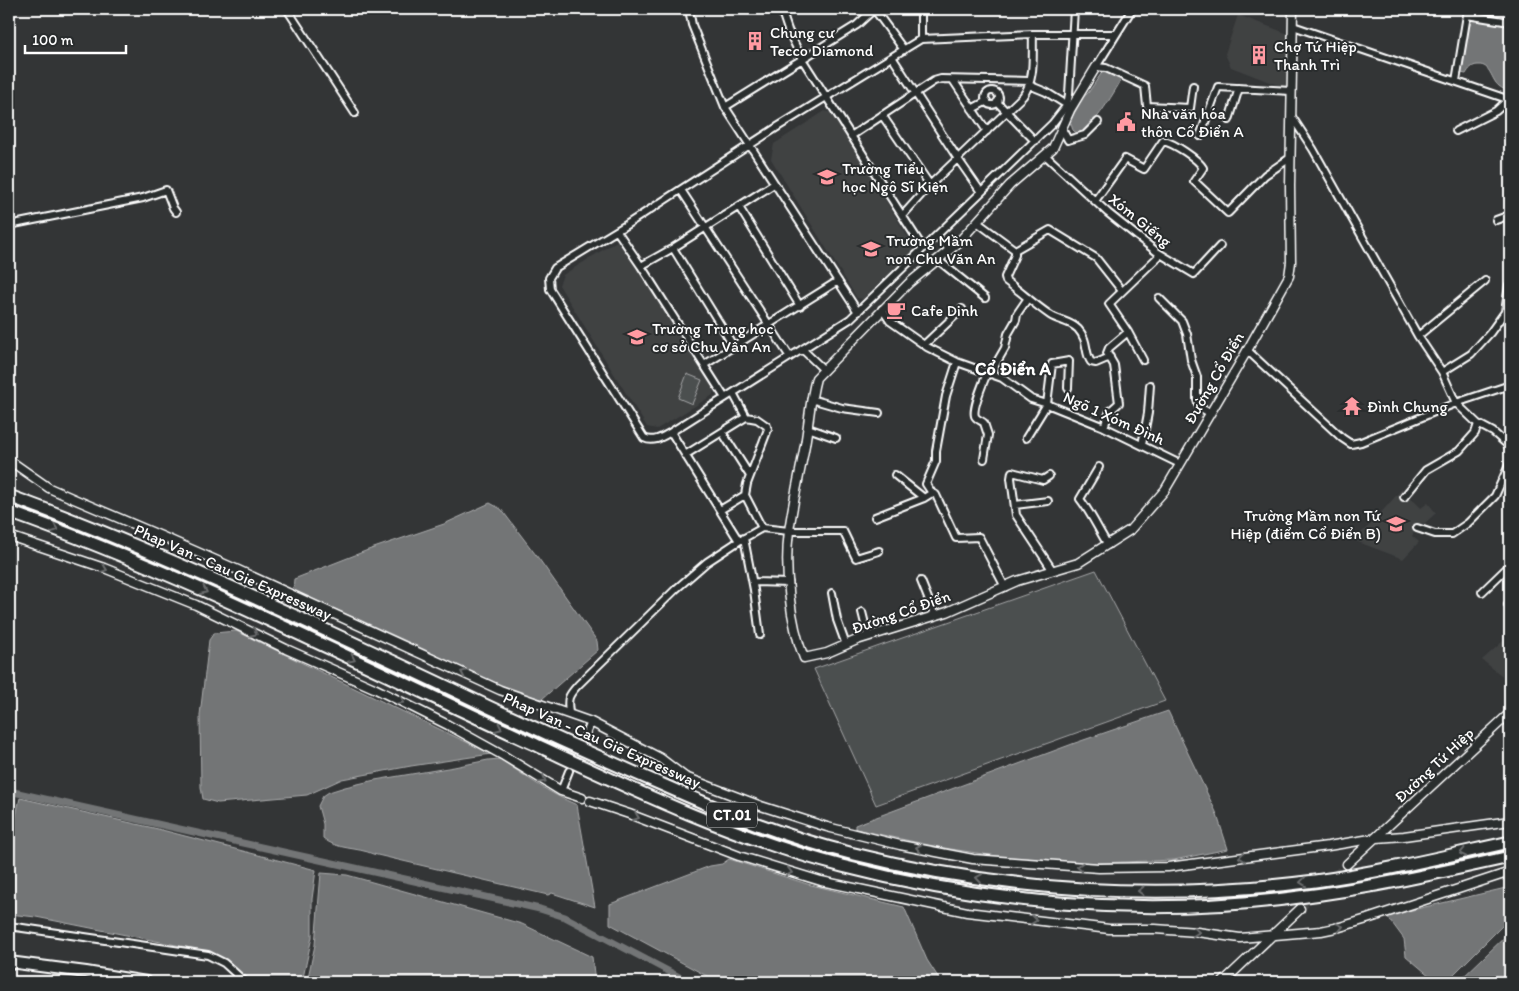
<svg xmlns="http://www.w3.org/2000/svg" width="1519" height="991" viewBox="0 0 1519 991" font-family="Itim,sans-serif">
	<rect width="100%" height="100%" fill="#333536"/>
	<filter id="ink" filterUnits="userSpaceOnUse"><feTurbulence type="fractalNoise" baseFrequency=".02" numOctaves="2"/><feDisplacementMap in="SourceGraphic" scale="10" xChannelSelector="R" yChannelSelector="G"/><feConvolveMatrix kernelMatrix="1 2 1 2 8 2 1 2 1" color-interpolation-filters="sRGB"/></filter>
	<g filter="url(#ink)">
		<path fill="#404243" d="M1238 15 1291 35 1290 87 1280 86 1231 67 1225 54Z
			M825 111 832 113 914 247 913 251 863 299 857 298 771 159 774 144Z
			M617 241 622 243 714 389 713 395 657 429 647 427 559 285 563 275Z
			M1402 489 1421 508 1428 503 1436 513 1425 523 1419 524 1412 536 1419 542 1403 559 1353 540 1370 525Z
			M1510 635V682L1482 660Z"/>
		<path fill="#4c4f50" stroke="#a6a7a8" d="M687 374 702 380 692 404 678 398Z
			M1096 570 1165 701 876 805 814 669Z"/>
		<path fill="#737576" stroke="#abacad" d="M1472 20 1510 25V92C1507 90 1502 89 1499 86 1491 80 1491 64 1478 65 1472 65 1469 69 1466 74L1461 73 1466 35Z
			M1106 70 1123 77C1118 85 1086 144 1074 131 1072 130 1072 126 1071 124L1069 123 1083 97 1088 93 1103 71Z
			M490 503 501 509 539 559 597 641 598 650 542 699C498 691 460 666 419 647 377 627 335 609 293 591L294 579 368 550 444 524Z
			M236 631 491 754 411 766 342 779 307 795 218 803 203 799 201 787 200 715 209 640 214 633Z
			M1168 711 1216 812 1228 849 1174 860 1097 863 1022 860 938 847 855 829V825L1075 743Z
			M500 759C525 776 548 793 577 805L595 907 552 893 548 895 373 854C358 847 336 850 323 838V824L318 806 323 796 329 792 345 787 375 780 454 767 488 760Z
			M20 798 158 829 316 870 312 899V937L302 982H251L227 962 213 955 191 948 36 917 9 914V846Z
			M729 859 807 884 904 907 927 960 938 977 939 982H718L610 924V904L710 866 722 864Z
			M321 873 347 875 522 924 592 957 595 982H307L315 945Z
			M1510 887V918L1446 982H1437L1406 956 1404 939 1387 916Z
			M1510 932V982H1459V981Z"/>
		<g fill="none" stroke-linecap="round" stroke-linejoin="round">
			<path stroke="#737576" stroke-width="7" d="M9 791 540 909 565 917 689 982"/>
			<path stroke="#47494a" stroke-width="8" stroke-dasharray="8 4" stroke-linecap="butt" d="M1300 909 1347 864"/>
			<g stroke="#fff" stroke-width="10">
				<path id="minor" d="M287 9 355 113
					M689 9 692 25 725 107 858 312
					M781 9 788 30 802 59 923 248
					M874 9 904 50
					M1074 9 1069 94 1067 105 1052 124 850 319 671 432C662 437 654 443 644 438L550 289 549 278 555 268 626 225 779 126 921 39 1033 34H1116
					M1132 9 1096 67 1106 68 1145 86 1147 106 1190 108 1193 86
					M1467 15 1510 22
					M1293 26 1510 100
					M921 39V9
					M892 57 958 159 981 192
					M953 80 987 131
					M1456 81 1468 9
					M1029 85 1046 92 1067 105 1069 108
					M985 98a7 7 0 1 1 14 0a7 7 0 1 1-14 0Z
					M997 102 1035 141
					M725 107 857 25 870 13 872 9
					M972 109 987 101
					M882 115 930 185
					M1292 117 1313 149 1418 336 1442 372 1456 403 1478 424 1493 432 1510 447
					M1229 120 1239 88
					M1062 129 1068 140 1085 135 1098 122
					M1456 131 1496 111 1509 99
					M851 136 934 81 941 79 1030 81
					M1200 136 1218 87 1291 91
					M1045 155 1108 213 1157 252 1194 274 1220 246
					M681 190 790 357
					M1095 201 1125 159 1144 169 1163 141C1174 143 1198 159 1203 168L1194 181 1228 213 1265 175 1290 158
					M739 207 800 306
					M903 215 930 185 1023 96C1036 78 1032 55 1033 34
					M1496 220 1510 215
					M977 222 1015 250V255L1005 277 1006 281C1021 292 1035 305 1050 315 1059 321 1070 321 1078 329 1089 341 1084 352 1091 362L1096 363 1110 357
					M9 225 143 198 166 190 173 208 176 212
					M617 231 641 266 725 398
					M936 236 950 250
					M673 248 734 347
					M1015 250 1050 230 1096 258 1122 291
					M938 260 985 298
					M641 266 673 248 774 184
					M1159 298 1182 321 1187 334 1191 360 1197 377V400L1199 407 1210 413
					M882 309 890 321 927 347 957 362 1002 378 1031 399 1047 404 1104 427 1180 464
					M1128 332 1109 304 1160 255
					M1418 336 1485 281
					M924 345 962 309
					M802 349 824 370
					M1247 350 1342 438 1351 444 1361 442 1456 403 1510 385
					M957 362 946 396 936 451V461L926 484 932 493 936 495 956 538 979 537 1005 587
					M704 365 838 281
					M1442 372 1471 354 1490 333 1505 312 1509 285H1510
					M990 374 1005 348 1008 334 1016 320 1017 314 1028 298
					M733 393 746 417
					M811 399 842 408 879 413
					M1104 427 1110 411 1119 403 1114 365 1107 353 1109 348 1128 332 1143 360
					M808 428 836 438
					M671 432 739 541
					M722 432 750 476
					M1026 438 1047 404 1052 364 1069 361 1068 388
					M1142 445 1148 413 1150 385
					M685 455 746 417 757 419 767 426 768 429 747 484 745 495 762 528
					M984 459 988 435 984 423C982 421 976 419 975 416 972 408 984 381 987 373
					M1099 467 1080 499C1091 513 1098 529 1108 545
					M895 475 924 498
					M1049 476 1043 480 1012 472 1011 478 1016 515 1053 571
					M1404 497 1426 470 1459 451 1475 433 1478 424
					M1015 505 1048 501
					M720 510 745 495
					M875 517 924 498 932 493
					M1417 528 1435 534H1452L1468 523 1495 496 1510 463
					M744 538 754 590 760 635
					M921 581 935 616
					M753 582 789 583
					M1482 592 1510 565
					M832 593 837 620 846 645
					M1508 605 1510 606
					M862 612 868 636
					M569 713C567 698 568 696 578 685L676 589 707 562 739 541 762 528 789 531H843L856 558 879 551
					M584 739 591 722
					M561 791 569 771
					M9 926 208 955 224 963 245 982"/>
			</g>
			<g stroke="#fff" stroke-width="11">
				<path id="tertiary" d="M1096 67 1070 110 1053 148 1010 185 957 244 909 283 816 378C810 400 809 422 805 445 800 473 793 502 789 531 784 568 790 623 804 658L827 653 857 640 947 612 1017 581 1078 563 1130 530 1165 490 1244 356 1289 276 1291 262 1290 186 1293 9
					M9 460 49 488 74 499 161 536 238 570 500 690 591 722 660 758 685 777 761 806 827 827 900 845 973 859 1099 868 1168 867 1328 846 1377 838 1404 836 1510 821
					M9 536 104 568 196 605 286 649 374 688 448 725 504 756 561 791 582 798
					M590 801 629 814 739 856 821 881 967 912 1109 929H1155L1197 932 1240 938 1321 931 1340 927 1367 919 1510 872
					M1347 864 1510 713
					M1223 982 1300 909"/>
			</g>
			<g stroke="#fff" stroke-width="14">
				<path id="primary" d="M9 962 86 972 146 982"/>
			</g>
			<g stroke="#fff" stroke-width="15">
				<path id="motorway" d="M9 496C106 531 201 573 295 616 360 646 425 676 489 707 547 734 605 760 663 785 724 812 785 837 850 853 1002 891 1160 901 1315 881 1381 872 1446 856 1510 842
					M9 512C189 576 359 664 532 743 633 790 734 838 842 866 988 904 1142 917 1292 898 1366 889 1438 873 1510 857"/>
			</g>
			<use href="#minor" stroke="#2a2d2e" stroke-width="6"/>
			<use href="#tertiary" stroke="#2a2d2e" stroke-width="8"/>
			<use href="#primary" stroke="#2a2d2e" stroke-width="10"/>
			<use href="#motorway" stroke="#2a2d2e" stroke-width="11"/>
		</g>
		<defs><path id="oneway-chevron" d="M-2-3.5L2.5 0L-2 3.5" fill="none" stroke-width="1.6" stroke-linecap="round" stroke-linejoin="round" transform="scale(1.25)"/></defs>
		<g stroke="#6a6c6d">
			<use href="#oneway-chevron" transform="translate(55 529) rotate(21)"/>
			<use href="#oneway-chevron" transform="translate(104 569) rotate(21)"/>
			<use href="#oneway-chevron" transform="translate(204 591) rotate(24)"/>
			<use href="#oneway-chevron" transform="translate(254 633) rotate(26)"/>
			<use href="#oneway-chevron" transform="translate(352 659) rotate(26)"/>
			<use href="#oneway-chevron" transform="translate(464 673) rotate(-155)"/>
			<use href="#oneway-chevron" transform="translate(401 701) rotate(27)"/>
			<use href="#oneway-chevron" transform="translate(499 728) rotate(25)"/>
			<use href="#oneway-chevron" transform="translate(543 780) rotate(31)"/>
			<use href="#oneway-chevron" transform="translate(636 817) rotate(21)"/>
			<use href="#oneway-chevron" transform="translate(919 848) rotate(-169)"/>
			<use href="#oneway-chevron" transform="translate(1463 853) rotate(167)"/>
			<use href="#oneway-chevron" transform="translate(1242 857) rotate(173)"/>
			<use href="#oneway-chevron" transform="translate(1080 867) rotate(-177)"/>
			<use href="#oneway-chevron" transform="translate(789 872) rotate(15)"/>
			<use href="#oneway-chevron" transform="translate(979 878) rotate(-172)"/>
			<use href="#oneway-chevron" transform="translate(1303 882) rotate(173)"/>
			<use href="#oneway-chevron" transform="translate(1141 891) rotate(-180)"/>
			<use href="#oneway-chevron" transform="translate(1034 920) rotate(7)"/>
			<use href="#oneway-chevron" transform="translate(1340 927) rotate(-13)"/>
			<use href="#oneway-chevron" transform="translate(1196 932) rotate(6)"/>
		</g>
	</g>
	<defs>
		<g id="building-bare" transform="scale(1.5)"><path d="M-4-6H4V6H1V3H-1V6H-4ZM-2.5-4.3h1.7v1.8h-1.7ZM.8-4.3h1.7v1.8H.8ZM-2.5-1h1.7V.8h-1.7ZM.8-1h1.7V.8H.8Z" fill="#ff9aa2" stroke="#2a2d2e" stroke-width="2.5" paint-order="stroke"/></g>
		<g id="civic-bare" transform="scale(1.5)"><path d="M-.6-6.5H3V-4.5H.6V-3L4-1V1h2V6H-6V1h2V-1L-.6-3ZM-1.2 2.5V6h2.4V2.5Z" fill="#ff9aa2" stroke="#2a2d2e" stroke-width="2.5" paint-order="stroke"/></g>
		<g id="school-bare" transform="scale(1.5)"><path d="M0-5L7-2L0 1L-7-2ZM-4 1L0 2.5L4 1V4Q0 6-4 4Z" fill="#ff9aa2" stroke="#2a2d2e" stroke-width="2.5" paint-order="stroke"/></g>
		<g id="cafe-bare" transform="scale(1.5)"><path d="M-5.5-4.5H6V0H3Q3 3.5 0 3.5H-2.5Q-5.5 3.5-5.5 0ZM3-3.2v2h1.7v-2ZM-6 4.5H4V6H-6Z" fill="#ff9aa2" stroke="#2a2d2e" stroke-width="2.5" paint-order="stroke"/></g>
		<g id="temple-bare" transform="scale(1.5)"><path d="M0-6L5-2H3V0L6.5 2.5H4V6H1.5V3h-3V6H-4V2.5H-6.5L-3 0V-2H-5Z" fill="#ff9aa2" stroke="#2a2d2e" stroke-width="2.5" paint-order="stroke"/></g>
	</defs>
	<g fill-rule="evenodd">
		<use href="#building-bare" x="755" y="41"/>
		<use href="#building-bare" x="1259" y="55"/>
		<use href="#civic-bare" x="1126" y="122"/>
		<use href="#school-bare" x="827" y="177"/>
		<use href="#school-bare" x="871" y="249"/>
		<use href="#cafe-bare" x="896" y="310"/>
		<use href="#school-bare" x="637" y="337"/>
		<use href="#temple-bare" x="1352" y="406"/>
		<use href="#school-bare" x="1396" y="524"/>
	</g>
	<g text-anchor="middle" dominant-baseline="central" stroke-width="4" stroke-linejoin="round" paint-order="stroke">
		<rect fill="#2a2d2e" stroke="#bfc0c0" stroke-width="1" x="707" y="802.5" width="50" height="25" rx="4"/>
		<g font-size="15" font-weight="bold" fill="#fff">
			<text x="732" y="815">CT.01</text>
		</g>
		<g font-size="16" fill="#fff" stroke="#2a2d2e" text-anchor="start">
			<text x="770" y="32">Chung cư<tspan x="770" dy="18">Tecco Diamond</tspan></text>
			<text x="1274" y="46">Chợ Tứ Hiệp<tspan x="1274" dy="18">Thanh Trì</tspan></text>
			<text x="1141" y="113">Nhà văn hóa<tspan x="1141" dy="18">thôn Cổ Điển A</tspan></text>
			<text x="842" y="168">Trường Tiểu<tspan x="842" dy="18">học Ngô Sĩ Kiện</tspan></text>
			<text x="886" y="240">Trường Mầm<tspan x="886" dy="18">non Chu Văn An</tspan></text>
			<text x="911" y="310">Cafe Dinh</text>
			<text x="652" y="328">Trường Trung học<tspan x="652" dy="18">cơ sở Chu Vân An</tspan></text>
			<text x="1367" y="406">Đình Chung</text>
			<text x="1381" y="515" text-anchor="end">Trường Mầm non Tứ<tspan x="1381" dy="18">Hiệp (điểm Cổ Điển B)</tspan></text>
		</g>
		<g font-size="16" fill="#fff" stroke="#2a2d2e">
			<text transform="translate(1140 220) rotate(39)">Xóm Giếng</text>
			<text transform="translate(1214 378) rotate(-60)">Đường Cổ Điển</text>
			<text transform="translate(1114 418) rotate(24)">Ngõ 1 Xóm Đình</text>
			<text transform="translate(233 572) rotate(24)">Phap Van - Cau Gie Expressway</text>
			<text transform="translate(901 612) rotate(-19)">Đường Cổ Điển</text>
			<text transform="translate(602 740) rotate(24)">Phap Van - Cau Gie Expressway</text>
			<text transform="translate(1434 765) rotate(-43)">Đường Tứ Hiệp</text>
		</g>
		<g font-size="18" font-weight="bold" fill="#fff" stroke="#2a2d2e">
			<text x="1013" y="369">Cổ Điển A</text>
		</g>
	</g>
	<rect width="1519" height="991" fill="none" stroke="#2a2d2e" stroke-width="30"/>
	<rect x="15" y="15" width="1489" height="961" fill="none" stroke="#fff" stroke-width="2" filter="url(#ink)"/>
	<path d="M25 45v8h101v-8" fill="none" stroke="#ffffff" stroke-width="2.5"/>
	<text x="32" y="45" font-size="15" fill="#ffffff" stroke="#2a2d2e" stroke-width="4" paint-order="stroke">100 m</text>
</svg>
